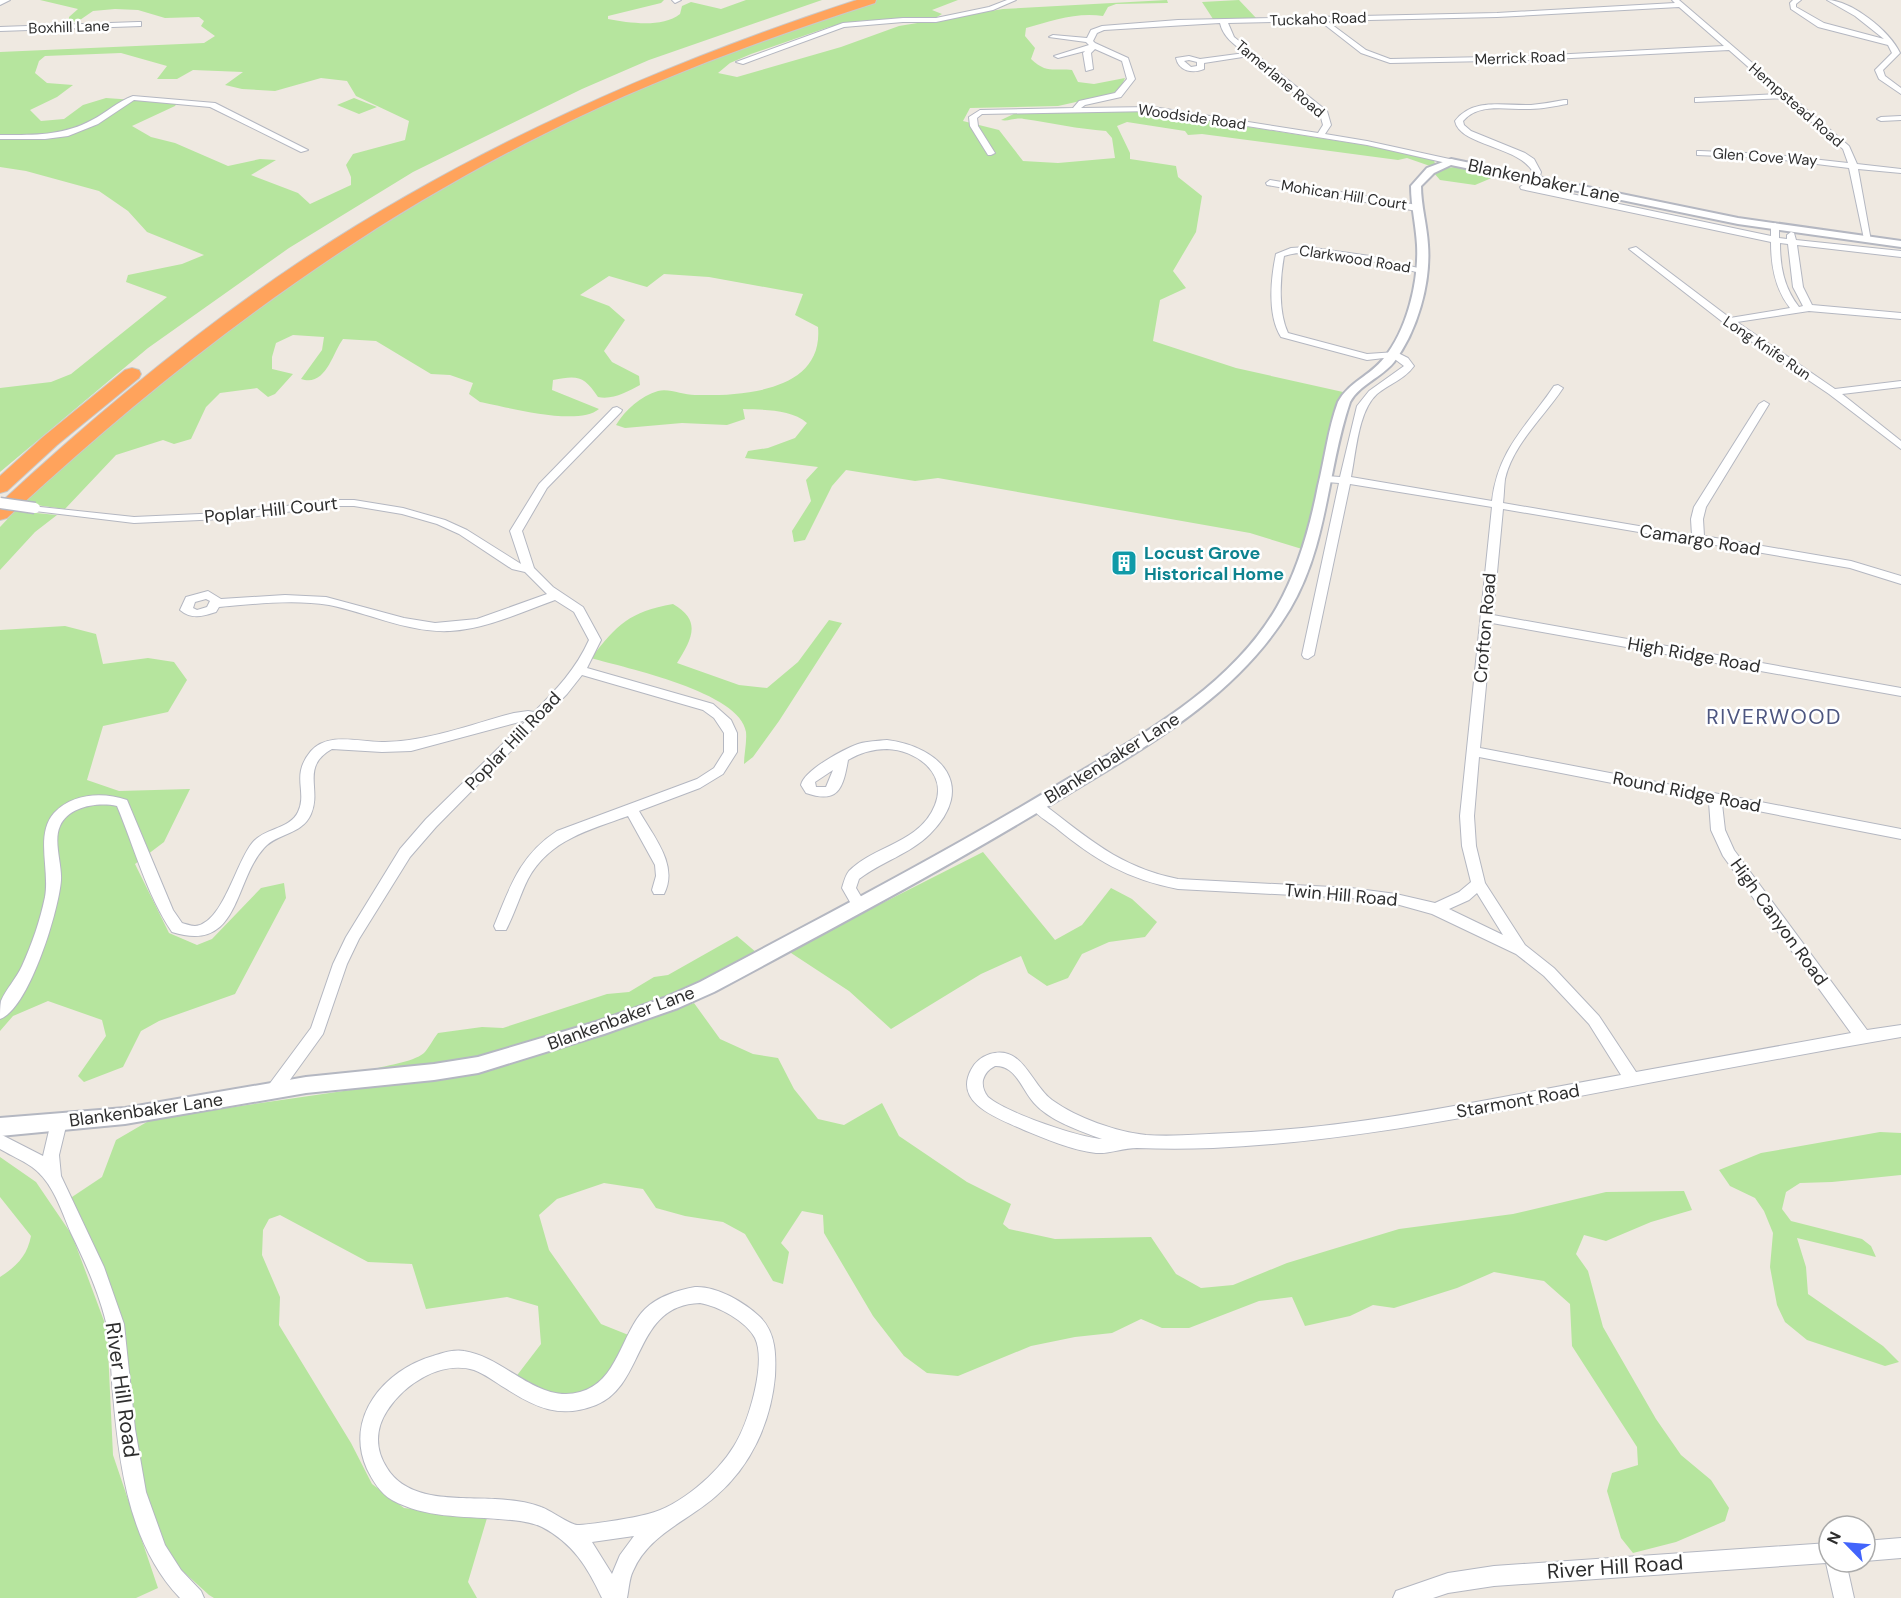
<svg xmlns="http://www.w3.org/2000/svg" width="1901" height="1598" viewBox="0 0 1901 1598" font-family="'DM Sans',sans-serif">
	<rect width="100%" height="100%" fill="#efe9e1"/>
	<path fill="#b6e59e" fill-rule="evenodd" d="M40 0H664L661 3 608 16V19C630 23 662 28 680 14L682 6 691 2 721 9 746 0H822L649 60 582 89 413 172 289 248 148 348 0 472V388L51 382 71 374 167 297 126 282 128 275 182 264 204 255 147 232 128 211 99 191 26 171 0 167V52L204 43 215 36 201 26 204 21 199 17 165 18 138 10 115 9 93 11 77 22 69 21V17L78 9ZM121 53 167 66 157 79H177L193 70 243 72 225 85 242 89 275 91 321 78 347 81 356 96 409 121 405 140 353 154 346 165 351 177V185L310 204 298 193 251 175 276 160 260 159 228 166 175 143 151 137 132 126 175 106 177 103 106 98 83 105 64 119 41 121 30 110 57 97 73 85 47 83 35 73 39 61 45 56Z
		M877 0H958L932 10 942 14 937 17 858 21 829 27 751 54 730 63 718 73 737 77 841 47 899 26 1003 9 1167 0 1168 3 1116 4 1108 7 1103 16C1076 12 1052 21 1026 28L1025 36 1035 48 1031 59C1047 74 1053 68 1072 70L1078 82 1094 84 1125 78 1121 87 1112 94 1058 106 970 108 963 121 999 130 1023 161 1058 163 1115 158 1112 138 1106 131C1078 129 1052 123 1024 119 1016 117 1008 122 1001 120L1018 112 1041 114 1072 110 1137 111 1172 115 1390 149 1434 160 1435 164 1430 166 1407 158 1398 160 1202 134 1188 135 1185 131 1127 122 1117 126 1130 153V159L1176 166 1178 177 1202 196 1196 232 1173 271 1186 288 1160 300 1153 341 1236 368 1343 392 1325 446 1321 482 1302 549 1250 533 938 478 915 481 846 470 832 486 805 540 794 542 792 531 811 501 806 480 818 467 745 458 748 451 768 448 795 438 807 423C791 409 764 410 743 409L745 419 727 425 682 423 625 428 616 425C625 410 641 396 658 391 669 388 683 395 695 395 742 396 824 392 818 327L795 315 803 294 709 277 664 274 647 287 609 276 580 295 609 306 625 320 604 351 612 362 639 376 640 385C627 392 613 400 598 397 584 376 578 375 553 380L552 390 599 409C578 427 507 407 480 402L469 394 473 383 450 375 431 374 376 341 343 339C332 354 326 387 301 379L322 350 324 337 293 335 276 343 272 357V369L293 374 275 394 268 397 257 388 220 393 206 407 191 439 174 444 163 440 116 455 65 509 21 503C109 425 195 347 293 280 392 213 497 154 604 104 692 62 786 31 877 0Z
		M1239 0 1257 19H1213L1202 2Z
		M354 98 377 107 359 114 337 105Z
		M1455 167 1471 168 1494 177 1475 185 1440 180 1434 173 1446 168Z
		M15 511 57 515 35 532 0 570V527Z
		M673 604C703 621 691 640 677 663L739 685 767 688 798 662 829 620 842 623 779 721 753 757 744 764C744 754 747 742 746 732 741 692 625 668 591 658 618 624 629 612 673 604Z
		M65 626 96 634 103 664 148 658 174 662 187 680 168 712 103 726 87 780 119 791 190 789 164 842 135 864 169 933 197 945 212 939 261 888 284 883 286 898 235 994 159 1021 141 1031 123 1067 84 1082 78 1076 106 1036 102 1020 48 1001 13 1016 0 1031V630Z
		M983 852 1055 940 1082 925 1111 888 1132 899 1157 922 1145 937 1109 942 1082 954 1068 978 1047 986 1028 973 1021 956 981 974 891 1029 849 991 788 951Z
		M737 936 757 953 691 990 611 1018 462 1063 368 1071C384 1065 412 1063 424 1053 429 1048 433 1039 438 1033L482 1027 503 1028 607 994 629 992 654 977 668 975Z
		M694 1003 720 1039 753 1054 778 1058 794 1089 818 1119 844 1125 882 1103 899 1136 967 1182 1011 1204 1003 1224 1009 1229 1055 1239 1151 1237 1176 1274 1201 1288 1233 1285 1287 1263 1399 1229 1513 1214 1606 1192 1684 1191 1692 1210 1651 1222 1606 1241 1584 1235 1576 1254 1588 1271 1603 1327 1656 1419 1681 1455 1711 1480 1729 1508 1725 1521 1676 1542 1633 1553 1621 1538 1607 1491 1612 1473 1638 1465 1637 1447 1572 1346 1570 1304 1544 1281 1494 1272 1457 1288 1394 1308 1373 1305 1350 1316 1305 1326 1292 1297 1259 1301 1189 1328H1162L1141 1319 1112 1333 1075 1337 1031 1346 958 1376 927 1373 904 1356 873 1316 824 1233 823 1215 802 1211 781 1243 789 1252 783 1284 773 1281 745 1234 723 1222 685 1216 656 1208 643 1189 604 1183 557 1199 539 1215 549 1250 601 1324 631 1336 614 1372 583 1396 555 1397 515 1378 541 1344 538 1306 507 1297 426 1309 412 1264 368 1262 280 1215 269 1219 263 1230 262 1255 280 1297 279 1325 351 1443 372 1484 404 1508 487 1518 468 1582 477 1598H214L209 1595 164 1554 140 1476 129 1373 69 1199 102 1177 116 1140 152 1119 419 1080 507 1064 630 1026Z
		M1880 1132 1901 1133V1175L1832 1182 1800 1183 1786 1192 1782 1209 1791 1221 1862 1239 1871 1246 1876 1257 1797 1238 1806 1267 1808 1294 1883 1346 1899 1362 1885 1366 1807 1340 1785 1322 1777 1305 1770 1267 1773 1233 1764 1211 1755 1198 1730 1186 1719 1170 1761 1153Z
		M0 1157 36 1182 72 1235 107 1329 113 1455 158 1588 136 1598H0V1277C17 1266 27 1256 31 1236L0 1197Z"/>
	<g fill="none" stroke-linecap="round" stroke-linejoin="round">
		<g stroke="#b4b7c1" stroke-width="2">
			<path id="minor" d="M0 0H10L0 5Z
				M672 0H681L675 3Z
				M1007 0H1016L993 10 936 22H903L844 27 743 64 736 62 843 23 903 18H936L989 7Z
				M1672 0H1679L1849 146 1857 164 1901 169V173L1858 169 1871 241 1864 239 1849 168 1767 158 1697 155V151H1700L1767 154 1848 163 1843 149 1784 98 1695 102V98H1698L1779 94 1729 50 1532 60 1390 63 1361 53 1320 21 1228 23 1234 37 1327 111 1331 125 1325 134 1367 141 1454 160 1455 162 1451 164 1367 145 1153 111 982 114 977 118 978 126 995 153 991 155H988L970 126 969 117 980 110 1073 108 1079 101 1115 93 1127 79 1122 61 1095 49 1091 53 1093 69 1086 71 1083 53 1085 51 1058 58 1054 56 1089 45 1086 42 1049 37 1053 35 1087 38 1091 30 1102 26 1178 20 1497 13 1675 3ZM1679 7 1724 46 1532 56 1390 59 1366 50 1327 21 1497 17ZM1220 23C1223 37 1234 44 1245 53L1200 59 1189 56 1176 58C1179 71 1192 74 1204 69V63L1249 56 1320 114 1323 125 1318 133 1153 107 1081 108 1085 105 1121 97 1135 79 1128 58 1095 43 1093 41 1097 33 1104 30ZM1189 60 1197 62V66L1191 67 1184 61Z
				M1793 0H1801L1796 4V7L1824 23 1884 39 1855 16 1827 0C1851 0 1890 31 1900 53L1883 70 1885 76 1901 88V94L1879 79 1875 70 1892 53 1888 45 1818 27 1791 9 1790 3Z
				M138 22H141V26L0 31V27Z
				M133 96 215 103 308 150 301 152 210 107 134 100 98 124 68 136 45 139H0V135C33 135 63 136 92 120 106 113 118 101 133 96Z
				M1564 100H1567V104C1555 106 1542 109 1530 109 1508 110 1479 102 1463 121L1464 125 1471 131 1525 153 1534 159 1541 172 1539 180 1535 183 1531 180 1533 172C1519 146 1460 146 1455 121 1473 97 1505 106 1531 105 1542 104 1553 102 1564 100Z
				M1901 116V120L1881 121 1877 119 1881 117Z
				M1270 180 1417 205 1421 208 1417 211 1267 185 1266 183Z
				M1524 184 1771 236V226L1775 223 1779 226V238L1787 239V235L1791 232 1794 233 1796 240 1901 251V257L1797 245 1803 287 1812 305 1901 313V319L1809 311 1737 322 1835 389 1901 381V387L1842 394 1901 441V449L1829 394 1724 323 1629 249 1636 247 1730 318 1790 308C1775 289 1771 266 1771 242L1521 189 1520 187ZM1780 243 1788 244 1793 287 1803 306 1799 307C1784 288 1780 267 1780 243Z
				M1307 247 1370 256 1426 270 1421 273C1385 265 1318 244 1284 256 1280 278 1278 312 1288 333L1367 354 1396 352 1408 358 1414 366C1405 379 1389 384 1377 394 1358 411 1356 453 1351 477L1492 501C1498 449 1527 426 1554 386L1558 385 1563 388C1544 417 1513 444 1505 479 1504 487 1504 495 1503 503L1692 535 1691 519 1694 507 1759 404 1764 401 1769 404 1706 507 1703 519 1704 536 1851 561 1901 576V584L1850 568 1503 509 1493 615 1901 688V696L1492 623 1480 748 1901 829V839L1722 804 1725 830 1734 850 1867 1030 1901 1025V1037C1785 1057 1669 1079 1554 1101 1440 1122 1328 1143 1213 1148 1187 1149 1162 1149 1137 1148 1123 1148 1110 1154 1096 1153 1071 1150 1046 1139 1024 1130 1000 1119 953 1104 971 1070 975 1062 981 1057 990 1054 1023 1044 1031 1085 1052 1100 1077 1118 1117 1132 1146 1135 1174 1137 1202 1134 1230 1133 1362 1128 1492 1098 1621 1075L1589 1024 1544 976 1516 954 1432 914 1396 904 1351 898 1178 889C1127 879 1095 860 1055 827 1047 821 1036 815 1030 806L1032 803H1042C1088 838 1119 867 1178 879L1351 888 1396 894 1435 903 1459 892 1471 882 1462 846 1460 816 1492 507 1350 484 1314 655 1308 659 1304 658 1302 655 1339 483 1327 482 1322 479 1327 476 1340 477 1357 406 1369 391 1404 366 1392 357 1367 360 1281 337C1267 315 1271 278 1276 254L1291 248ZM1479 757 1709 802 1711 830 1723 856 1851 1033 1636 1072 1599 1016 1554 968 1525 945 1485 883 1476 846 1474 816ZM1477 893 1503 935 1449 909 1469 900ZM995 1066C1016 1065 1022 1090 1034 1103 1050 1121 1080 1131 1102 1139 1079 1138 1005 1112 988 1097 984 1092 982 1086 983 1080 985 1073 989 1069 995 1066Z
				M617 407 622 410 621 412 547 488 522 531 534 568 553 587 583 607 601 640 587 668 713 704 731 720 737 733V752L723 774 700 788 639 811C653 836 679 865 664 894H654L652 890 656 876 655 865 628 816C589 830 549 840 528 879 520 895 515 913 506 930H496L494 926C510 887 520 855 557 831L697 779 714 768 724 752V733L714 718 703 710 582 675 567 694 436 827 410 857 359 939 347 964 323 1034 279 1095 273 1097 267 1095 265 1090 311 1028 333 964 346 937 400 849 426 819 527 720 411 751 382 752 332 749C300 767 322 789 311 814 302 835 277 833 264 848 233 882 240 954 172 932 146 893 135 849 117 806 98 802 69 806 60 826 53 841 62 864 61 880 59 910 29 1009 0 1019 0 1014 0 1006 1 1001 6 989 16 979 22 966 32 944 40 921 45 897 50 870 35 834 54 813 73 793 103 792 127 800L173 910 182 923C186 924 191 926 195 926 223 924 236 861 253 842 265 828 290 829 298 812 308 791 290 776 311 751 329 731 361 743 385 742 429 741 472 724 514 713L528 711 534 712C556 690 576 669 589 640L574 612 555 600C522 612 486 629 450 631 408 633 369 613 329 605 293 599 255 604 219 607L216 612C203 616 192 620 180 610L186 597 208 591 221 599 285 595 326 597 404 618 435 623 477 619 547 594 525 572 512 569 459 534 437 524 402 514 354 506H329L244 518 134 523 35 511 31 510V506L134 517 244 512 329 500H354L403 508 445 520 467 530 521 564 510 531 539 484 613 408ZM206 599 210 601 207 607 197 610 193 608 195 602Z
				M887 740C942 747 977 787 930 834 910 854 881 862 859 879L856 888 866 905 864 909H854L842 888C844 882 845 876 849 871 875 845 920 843 935 805 948 773 916 750 887 749 872 749 860 753 848 760 843 789 838 804 806 793L801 785C804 770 844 749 858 744 868 741 877 741 887 740ZM833 770 826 787H816L815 782Z
				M59 1115 65 1117 67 1122 59 1155 61 1176 104 1267 124 1324 135 1429 146 1492 165 1545 181 1570 201 1591 204 1598H180C129 1545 119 1465 113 1394 111 1373 111 1351 108 1331 101 1297 86 1264 71 1233 61 1210 53 1182 32 1167 22 1160 10 1155 0 1149V1134L43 1156 51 1122 53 1117Z
				M695 1287C717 1286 744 1302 760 1317 776 1333 776 1355 775 1376 771 1422 751 1466 716 1496 688 1521 649 1534 633 1571 629 1579 629 1589 627 1598H602C588 1568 573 1543 542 1527 529 1521 512 1520 498 1519 462 1516 425 1518 392 1500 380 1493 373 1481 367 1469 344 1418 384 1370 433 1356 442 1353 454 1349 464 1351 505 1357 537 1404 580 1392 618 1382 621 1333 645 1309 657 1297 678 1290 695 1287ZM700 1303C718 1306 746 1321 755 1338 767 1363 748 1424 734 1446 717 1474 680 1506 648 1514 634 1518 589 1525 577 1525 569 1524 550 1510 541 1507 526 1501 510 1500 495 1499 461 1497 408 1503 387 1468 375 1450 375 1429 387 1411 404 1384 441 1360 474 1370 485 1374 495 1382 505 1388 536 1408 560 1419 596 1405 646 1385 633 1305 700 1303ZM634 1536 620 1555 612 1574 592 1542Z
				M1901 1538V1558L1865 1561V1541Z
				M1829 1543V1562H1846L1854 1598H1834L1826 1563 1494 1586 1448 1593 1433 1598H1393L1396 1591 1448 1573 1494 1566Z"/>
		</g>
		<g stroke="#b4b7c1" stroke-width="4">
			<path id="tertiary" d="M1451 159 1738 218 1901 241V247L1738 224 1451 165 1434 173 1421 186C1421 206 1427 225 1428 245 1431 283 1417 332 1394 362 1381 378 1360 384 1350 402 1327 470 1328 545 1290 609 1238 696 1147 746 1063 797 949 867 831 929 714 992L678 1008 604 1034 478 1073 434 1080 306 1093 125 1124 0 1136V1118L125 1108 306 1077 434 1064 478 1057 596 1022 664 998 700 982C820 918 940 856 1056 786 1136 738 1229 690 1277 607 1298 570 1310 527 1318 486 1325 458 1328 429 1338 402 1349 382 1370 376 1384 358 1407 330 1419 281 1417 245 1416 225 1411 206 1411 186L1427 168Z"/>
		</g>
		<g stroke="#c9c9c9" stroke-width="2">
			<path id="motorway" d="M857 0H876L875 3C761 40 649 81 542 135 343 234 169 368 7 518L0 520V503C94 416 192 334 298 263 471 148 660 64 857 0Z
				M132 368 139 370 141 374 139 378 57 445 7 491 0 493V476L43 437 125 370Z"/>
		</g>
		<use href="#minor" fill="#fff" fill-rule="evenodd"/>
		<use href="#tertiary" fill="#fff" fill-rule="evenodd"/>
		<use href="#motorway" fill="#ffa35c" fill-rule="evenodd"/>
		<g stroke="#b4b7c1" stroke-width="13" stroke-linecap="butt">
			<path id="minor-bridge" d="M0 503 35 508"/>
		</g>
		<use href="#minor-bridge" stroke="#fff" stroke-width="10"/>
	</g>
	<defs>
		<g id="building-square" transform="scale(1.35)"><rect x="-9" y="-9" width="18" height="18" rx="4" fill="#0f9aa8" stroke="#fff"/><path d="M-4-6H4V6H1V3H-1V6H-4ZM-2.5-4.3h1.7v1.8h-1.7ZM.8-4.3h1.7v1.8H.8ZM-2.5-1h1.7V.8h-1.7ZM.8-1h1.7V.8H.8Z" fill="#fff"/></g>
	</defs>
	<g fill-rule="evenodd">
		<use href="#building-square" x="1124" y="563"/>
	</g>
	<g text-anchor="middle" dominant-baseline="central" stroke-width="5" stroke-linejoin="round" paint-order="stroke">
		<g font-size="15" fill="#2e2e2e" stroke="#fff">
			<text transform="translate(1318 19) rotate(-2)">Tuckaho Road</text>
			<text transform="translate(69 27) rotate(-2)">Boxhill Lane</text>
			<text transform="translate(1520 58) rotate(-2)">Merrick Road</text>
			<text transform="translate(1280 79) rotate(40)">Tamerlane Road</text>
			<text transform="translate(1796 105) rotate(41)">Hempstead Road</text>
			<text transform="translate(1192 117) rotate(8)">Woodside Road</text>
			<text transform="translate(1765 157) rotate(4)">Glen Cove Way</text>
			<text transform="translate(1344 195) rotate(9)">Mohican Hill Court</text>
			<text transform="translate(1355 259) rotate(9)">Clarkwood Road</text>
			<text transform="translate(1767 348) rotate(34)">Long Knife Run</text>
		</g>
		<g font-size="18" fill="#2e2e2e" stroke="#fff">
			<text transform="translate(1544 181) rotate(12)">Blankenbaker Lane</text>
			<text transform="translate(271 510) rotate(-6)">Poplar Hill Court</text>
			<text transform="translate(1700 540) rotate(9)">Camargo Road</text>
			<text transform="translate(1485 628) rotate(-85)">Crofton Road</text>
			<text transform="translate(1694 655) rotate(10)">High Ridge Road</text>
			<text transform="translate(513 741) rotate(-46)">Poplar Hill Road</text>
			<text transform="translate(1112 758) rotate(-32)">Blankenbaker Lane</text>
			<text transform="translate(1687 792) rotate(11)">Round Ridge Road</text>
			<text transform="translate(1341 895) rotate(5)">Twin Hill Road</text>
			<text transform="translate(1779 922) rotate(54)">High Canyon Road</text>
			<text transform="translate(621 1018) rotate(-20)">Blankenbaker Lane</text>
			<text transform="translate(1518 1101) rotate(-10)">Starmont Road</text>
			<text transform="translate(146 1110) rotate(-8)">Blankenbaker Lane</text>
		</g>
		<g font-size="18" font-weight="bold" fill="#0d838f" stroke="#fff" text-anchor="start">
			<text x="1144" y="553">Locust Grove<tspan x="1144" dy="21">Historical Home</tspan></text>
		</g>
		<g font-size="21" letter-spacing="1.5" fill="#4d5680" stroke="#fff">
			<text x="1774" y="717">RIVERWOOD</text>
		</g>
		<g font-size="21" fill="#2e2e2e" stroke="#fff">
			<text transform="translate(122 1390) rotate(82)">River Hill Road</text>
			<text transform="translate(1615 1567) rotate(-4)">River Hill Road</text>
		</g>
	</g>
	<g transform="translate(1847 1544) rotate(295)"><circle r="28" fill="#ffffff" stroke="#ababab" stroke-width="1.5"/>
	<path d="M0-4.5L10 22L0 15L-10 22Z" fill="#4264fb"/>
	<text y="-9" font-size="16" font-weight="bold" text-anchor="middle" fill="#2e2e2e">N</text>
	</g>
</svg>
